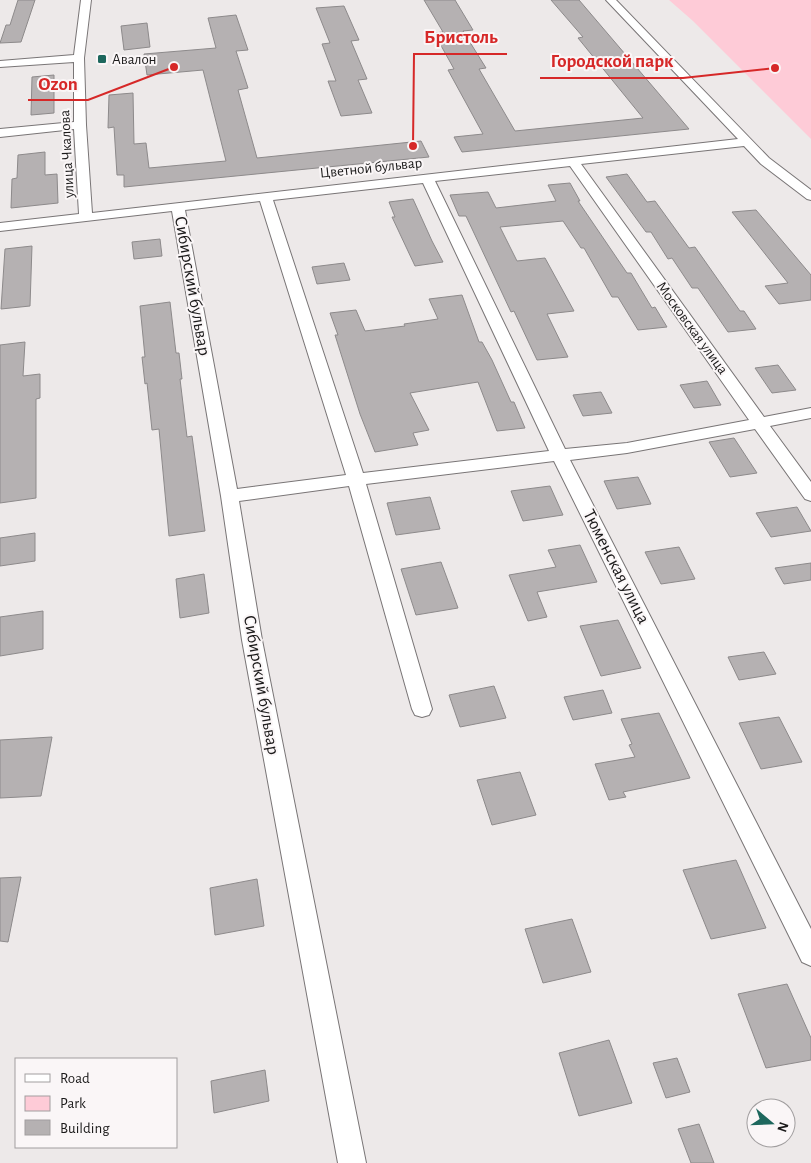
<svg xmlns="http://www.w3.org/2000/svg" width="811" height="1163" viewBox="0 0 811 1163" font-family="'Alegreya Sans',sans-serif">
	<rect width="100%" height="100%" fill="#ede9e9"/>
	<path fill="#fecbd7" d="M669 0H811V139L693 21Z"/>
	<path fill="#b5b1b2" stroke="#8d8a8b" d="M18 0H35L21 42 0 43 6 25H10Z
		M424 0H455L473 30 463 31 486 68 479 69 515 131 643 118 578 38 583 37 551 0H579L689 129 462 152 454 137 483 134 448 70 454 69 434 33 443 32Z
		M344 6 359 40 351 41 367 79 358 80 372 113 341 116 328 81H336L322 44 330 43 316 8Z
		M236 15 248 50 236 51 248 88 238 90 257 158 421 141 429 157 124 187V175H117L114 127 108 128 109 95 133 93 134 144 146 143 149 168 226 161 203 70 147 75 144 54 216 48 208 18Z
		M147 23 150 47 124 50 121 26Z
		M54 75V113L31 115 32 77Z
		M45 152V175L57 174 58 203 11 208 12 179 17 178 18 155Z
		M627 174 647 202 655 201 689 248 695 247 740 311H744L756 329 728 332 698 288H692L672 258 668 259 651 232H646L606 177Z
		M570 183 580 201H578L627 273H631L652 308 655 307 667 327 638 330 618 297H612L584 248H581L563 221 500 227 517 261 545 258 574 311 547 314 568 357 537 360 514 311 511 312 466 216H459L450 195 488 192 496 208 556 201 548 185Z
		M413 199 432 241 443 262 415 266 392 217H395L389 202Z
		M756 210 811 275V300L779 304 765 286 788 283 732 212Z
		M160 239 162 256 134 259 132 242Z
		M32 246 30 306 1 309 5 249Z
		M344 263 350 280 317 284 312 267Z
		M462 295 479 342H482L492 360 511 402H514L525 428 497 431 478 382 410 393 429 430 413 433 418 445 375 452 360 414 335 335H338L330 313 356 310 365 331 405 326 404 324 438 319 429 299Z
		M170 302 176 353H179L182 379H180L187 437 192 436 205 531 169 536 159 429 152 430 147 383 145 384 142 357H145L140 306Z
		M25 342 23 376 40 374V398L36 399V498L0 503V345Z
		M778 365 796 390 772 393 755 368Z
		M707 381 721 405 694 408 680 385Z
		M601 392 612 413 583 416 573 395Z
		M734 438 757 473 730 477 709 442Z
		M638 477 651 504 617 509 604 481Z
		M550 486 563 515 523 521 511 491Z
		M430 497 440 529 396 535 387 503Z
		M797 507 811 531 771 537 756 513Z
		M35 533V561L0 566V538Z
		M580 545 597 582 537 592 547 617 528 621 509 575 556 567 548 550Z
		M679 547 695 579 661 584 645 552Z
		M441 562 458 608 416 615 401 569Z
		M811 563V580L784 584 775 568Z
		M204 574 209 613 180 618 176 579Z
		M43 611V649L0 656V617Z
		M618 620 641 668 601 676 580 626Z
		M764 652 776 674 739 680 728 657Z
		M494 686 506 718 460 727 449 695Z
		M603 690 612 713 573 720 564 697Z
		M659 713 690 778 623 792 626 797 609 800 595 764 635 757 629 745 632 744 621 719Z
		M779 717 802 762 761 769 739 723Z
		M52 737 41 796 0 798V740Z
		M520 772 536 815 492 825 477 780Z
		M736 860 766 928 711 939 683 870Z
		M21 877 8 942 0 941V878Z
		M257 879 264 926 215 935 210 888Z
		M572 919 591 972 543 983 525 929Z
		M787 984 811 1038V1060L766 1068 738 994Z
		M609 1040 632 1103 579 1116 559 1053Z
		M677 1058 690 1092 666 1098 653 1063Z
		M265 1070 269 1101 214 1113 211 1081Z
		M699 1124 714 1163H691L678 1129Z"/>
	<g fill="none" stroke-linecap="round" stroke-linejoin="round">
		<g stroke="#797576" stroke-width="2">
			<path id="street" d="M81 0H91L84 58 86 125 92 213 738 139 606 0H616L769 158 811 190V200L807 199 761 164 744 146 581 164 764 417 811 408V418L770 426 811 482V501L805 499 755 429 627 453 570 460 811 929V966L802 962 554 461 366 484 432 709 429 715 422 717 415 715 412 709 349 486 239 501 262 640 366 1163H338L242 640 221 496 172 211 0 231V223L79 214 74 129 0 137V129L74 122V62L0 67V61L74 55ZM570 166 749 420 627 443 565 449 435 181ZM423 183 549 451 363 473 273 200ZM260 201 346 475 237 489 185 210Z"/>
		</g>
		<use href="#street" fill="#fff" fill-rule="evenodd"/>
	</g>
	<rect fill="#1d675d" stroke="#faf6f7" stroke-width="2" x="97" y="54" width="10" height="10" rx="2.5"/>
	<g text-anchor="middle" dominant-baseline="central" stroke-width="4" stroke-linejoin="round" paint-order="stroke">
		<g font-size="15" fill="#1b1a1a" stroke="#faf6f7" text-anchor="start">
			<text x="112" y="59">Авалон</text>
		</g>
		<g font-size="15" fill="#1b1a1a" stroke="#faf6f7">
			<text transform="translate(67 154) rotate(-93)">улица Чкалова</text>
			<text transform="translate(371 168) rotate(-6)">Цветной бульвар</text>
			<text transform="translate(692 328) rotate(54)">Московская улица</text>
		</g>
		<g font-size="18" fill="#1b1a1a" stroke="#faf6f7">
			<text transform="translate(192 286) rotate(80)">Сибирский бульвар</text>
			<text transform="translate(616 567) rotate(63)">Тюменская улица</text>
			<text transform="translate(261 685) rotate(80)">Сибирский бульвар</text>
		</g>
	</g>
	<path fill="none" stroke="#d62828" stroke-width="2" d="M413 146L414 54H507M775 68L683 78H540M174 67L88 100H28"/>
	<g fill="#d62828" stroke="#faf6f7" stroke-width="2">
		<circle cx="413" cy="146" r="5"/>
		<circle cx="775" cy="68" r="5"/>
		<circle cx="174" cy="67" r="5"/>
	</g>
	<g font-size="19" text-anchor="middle" font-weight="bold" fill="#d62828" stroke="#faf6f7" stroke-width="4" stroke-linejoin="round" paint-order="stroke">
		<text x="461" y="43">Бристоль</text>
		<text x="612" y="67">Городской парк</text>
		<text x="58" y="90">Ozon</text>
	</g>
	<rect x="15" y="1058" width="162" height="90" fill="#faf6f7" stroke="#a19e9f"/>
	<rect x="25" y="1074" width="25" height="8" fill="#ffffff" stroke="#a19e9f"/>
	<text x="60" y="1083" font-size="15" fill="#1b1a1a">Road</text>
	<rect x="25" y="1096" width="25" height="15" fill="#fecbd7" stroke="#a19e9f"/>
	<text x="60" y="1108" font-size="15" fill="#1b1a1a">Park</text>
	<rect x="25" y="1120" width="25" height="15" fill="#b5b1b2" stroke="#a19e9f"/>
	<text x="60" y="1133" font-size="15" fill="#1b1a1a">Building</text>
	<g transform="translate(771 1123) rotate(109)"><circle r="24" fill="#faf6f7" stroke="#a19e9f"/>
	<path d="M0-4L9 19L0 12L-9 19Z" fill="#1d675d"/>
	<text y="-8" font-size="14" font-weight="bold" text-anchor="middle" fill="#1b1a1a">N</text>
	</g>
</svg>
